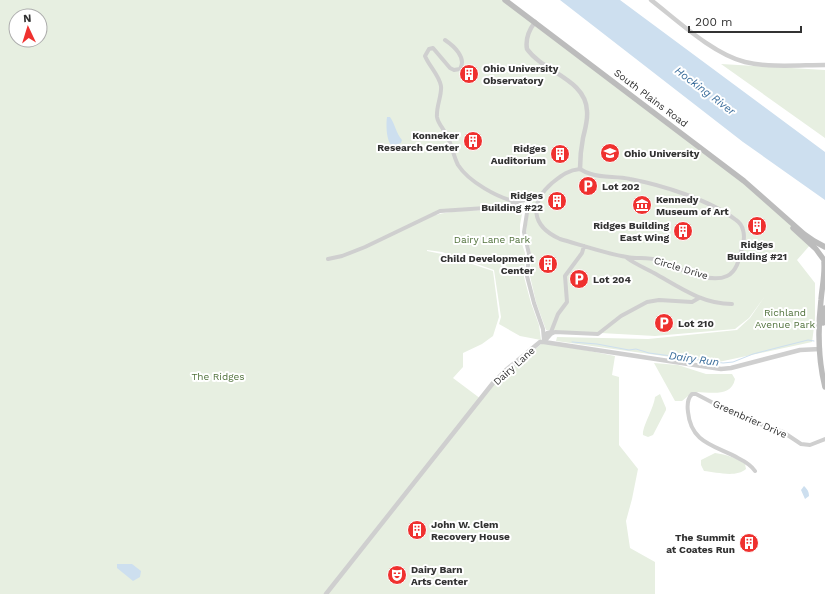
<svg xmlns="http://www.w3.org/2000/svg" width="825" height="594" viewBox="0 0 825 594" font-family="'Work Sans',sans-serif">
	<rect width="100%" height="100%" fill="#fff"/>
	<path fill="#e7efe1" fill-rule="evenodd" d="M0 0H505L744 181 811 244 797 260 815 283V320L812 342 714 363 556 341 557 337 648 339 737 330 750 318 765 296 749 318 735 329 655 336 546 330 536 302 530 276 531 254 526 232 529 209 532 201 523 200 511 205 446 210 432 216C462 206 494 215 524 203L520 225V238L525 253 524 277 531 303 539 325 541 340 520 336 499 324 501 317 494 270 442 252 427 250V251L442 254 493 271 499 317 493 336 482 344 463 353V367L453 378 481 399 497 379 544 342 615 356 612 375 619 377V445L638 469 632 499 626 521 630 548 655 562V594H0ZM16 16H40V40H16Z
		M721 64 825 70V138Z
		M654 363 678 365 706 374H732L735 379C731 399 707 391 693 392L682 401H675Z
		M660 394 666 408V410L653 435 648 437 643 435C642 427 654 408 655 397Z
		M715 453C727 455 735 457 745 464L746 469C736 478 716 472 704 471L701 465V460Z"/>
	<path fill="#cddfef" d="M560 0H620L825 152V200L743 142Z
		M387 117H390C395 124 396 133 402 140L401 143 392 146C386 141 386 124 387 117Z
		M804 486C807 489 809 491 809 496L805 499 801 490Z
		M117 564H132L141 571 140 577 133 581 117 568Z"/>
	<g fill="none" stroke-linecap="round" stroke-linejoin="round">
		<path stroke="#cddfef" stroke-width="1" d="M572 342 597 344 629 350 636 349 649 353 723 363 733 362 753 354 780 347 808 340 814 341"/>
		<path stroke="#cfcfcf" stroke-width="4" d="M445 40C454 46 467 58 460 69L454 70 450 68 433 48 429 49 425 56C429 66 439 75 441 86 442 96 436 106 437 117 438 124 444 129 447 136 452 145 453 155 458 165 469 182 498 198 517 202
			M580 169C583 171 587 173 591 174 603 178 617 176 630 179 662 185 710 200 736 220 744 225 745 236 743 244 740 255 738 271 727 276 708 285 676 266 657 260 648 257 637 259 627 257 607 254 581 245 560 239 531 226 529 203 552 183 561 176 568 170 580 169Z
			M529 200 524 232 529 254 527 276 534 303 543 329 544 341
			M627 258C635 264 645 268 654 273 679 287 702 304 732 304
			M328 259 342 256 365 247 440 211 501 207 511 205 520 201 539 198
			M545 338 547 333 551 332 558 314 567 302 565 276 582 253 584 246
			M544 342 551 334 555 332 598 334 621 316 647 302 659 300 692 302 699 298
			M755 471C751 465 744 461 738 458 714 445 691 443 688 412 687 405 687 399 692 394H696L740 417 783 432 801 444 810 445 825 439"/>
		<path stroke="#cfcfcf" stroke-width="4.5" d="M651 0C678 21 713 54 745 62 770 68 800 65 825 65
			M535 22C529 30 525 38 527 49 543 72 586 79 587 111 588 120 585 129 583 138 581 148 580 158 580 169
			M326 594 493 383 506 370 540 342H544L721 369 731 368 800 350 820 349"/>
		<path stroke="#bcbcbc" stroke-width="5.5" d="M505 0 744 181 804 234 814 241 825 247
			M793 228 816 249 824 260
			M824 262C825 275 822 287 821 300 818 327 818 359 825 387
			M823 323 825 308"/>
	</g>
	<defs>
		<g id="building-disc" transform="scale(1)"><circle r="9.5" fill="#ef312f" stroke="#fff"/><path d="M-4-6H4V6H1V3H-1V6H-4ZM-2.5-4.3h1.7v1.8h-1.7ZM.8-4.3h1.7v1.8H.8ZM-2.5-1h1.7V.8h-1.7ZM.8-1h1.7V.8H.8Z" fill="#fff"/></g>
		<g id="university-disc" transform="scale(1)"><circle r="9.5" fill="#ef312f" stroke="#fff"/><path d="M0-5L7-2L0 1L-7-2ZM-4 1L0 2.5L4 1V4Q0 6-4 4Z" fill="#fff"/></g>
		<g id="parking-disc" transform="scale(1)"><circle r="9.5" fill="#ef312f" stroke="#fff"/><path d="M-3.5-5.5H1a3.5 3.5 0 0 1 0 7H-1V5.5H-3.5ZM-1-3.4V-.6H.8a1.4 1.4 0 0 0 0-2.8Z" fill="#fff"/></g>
		<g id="museum-disc" transform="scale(1)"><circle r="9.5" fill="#ef312f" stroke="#fff"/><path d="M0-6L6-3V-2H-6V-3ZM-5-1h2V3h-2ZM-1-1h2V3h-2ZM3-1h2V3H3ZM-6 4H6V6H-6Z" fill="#fff"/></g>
		<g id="theatre-disc" transform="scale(1)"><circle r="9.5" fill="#ef312f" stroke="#fff"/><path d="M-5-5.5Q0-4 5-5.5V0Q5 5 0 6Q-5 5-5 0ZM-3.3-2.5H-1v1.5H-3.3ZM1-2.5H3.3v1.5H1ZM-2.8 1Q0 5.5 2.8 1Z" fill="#fff"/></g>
	</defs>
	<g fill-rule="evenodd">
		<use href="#building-disc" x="469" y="74"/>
		<use href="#building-disc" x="473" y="141"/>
		<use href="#university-disc" x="610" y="153"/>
		<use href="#building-disc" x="560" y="154"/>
		<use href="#parking-disc" x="588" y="186"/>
		<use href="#building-disc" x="557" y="201"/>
		<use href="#museum-disc" x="642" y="205"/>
		<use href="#building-disc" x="757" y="226"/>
		<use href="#building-disc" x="683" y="231"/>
		<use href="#building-disc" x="548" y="264"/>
		<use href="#parking-disc" x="579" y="279"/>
		<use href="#parking-disc" x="664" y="323"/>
		<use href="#building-disc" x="417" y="530"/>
		<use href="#building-disc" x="749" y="543"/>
		<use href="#theatre-disc" x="397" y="575"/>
	</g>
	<g text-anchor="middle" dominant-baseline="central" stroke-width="4" stroke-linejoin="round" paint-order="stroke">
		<g font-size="10" font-weight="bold" fill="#323232" stroke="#fff" text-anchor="start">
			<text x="483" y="68">Ohio University<tspan x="483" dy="12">Observatory</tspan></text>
			<text x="459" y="135" text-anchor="end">Konneker<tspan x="459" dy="12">Research Center</tspan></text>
			<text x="546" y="148" text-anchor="end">Ridges<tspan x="546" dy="12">Auditorium</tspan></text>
			<text x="624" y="153">Ohio University</text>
			<text x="602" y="186">Lot 202</text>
			<text x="543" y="195" text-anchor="end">Ridges<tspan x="543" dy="12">Building #22</tspan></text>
			<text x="656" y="199">Kennedy<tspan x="656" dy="12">Museum of Art</tspan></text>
			<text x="669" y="225" text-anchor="end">Ridges Building<tspan x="669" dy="12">East Wing</tspan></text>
			<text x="757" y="244" text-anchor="middle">Ridges<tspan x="757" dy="12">Building #21</tspan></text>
			<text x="534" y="258" text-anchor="end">Child Development<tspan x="534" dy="12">Center</tspan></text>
			<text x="593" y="279">Lot 204</text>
			<text x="678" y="323">Lot 210</text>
			<text x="431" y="524">John W. Clem<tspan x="431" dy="12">Recovery House</tspan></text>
			<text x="735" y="537" text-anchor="end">The Summit<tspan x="735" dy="12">at Coates Run</tspan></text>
			<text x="411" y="569">Dairy Barn<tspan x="411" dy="12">Arts Center</tspan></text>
		</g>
		<g font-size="10" fill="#323232" stroke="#fff">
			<text transform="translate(651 98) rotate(37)">South Plains Road</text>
			<text transform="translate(681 268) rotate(17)">Circle Drive</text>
			<text transform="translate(514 366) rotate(-42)">Dairy Lane</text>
			<text transform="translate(750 419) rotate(24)">Greenbrier Drive</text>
		</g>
		<g font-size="10" fill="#51723c" stroke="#fff">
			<text x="492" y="239">Dairy Lane Park</text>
			<text x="785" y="312">Richland<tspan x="785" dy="12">Avenue Park</tspan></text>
			<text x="218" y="376">The Ridges</text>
		</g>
		<g font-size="11" font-style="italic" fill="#3a6d9b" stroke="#fff">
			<text transform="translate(705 91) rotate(37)">Hocking River</text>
			<text transform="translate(694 359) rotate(8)">Dairy Run</text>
		</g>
	</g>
	<g transform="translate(28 28) rotate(356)"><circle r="19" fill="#ffffff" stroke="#adadad"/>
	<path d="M0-3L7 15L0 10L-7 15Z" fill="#ef312f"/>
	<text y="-6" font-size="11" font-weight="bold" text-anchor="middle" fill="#323232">N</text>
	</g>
	<path d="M689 26v6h112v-6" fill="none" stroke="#323232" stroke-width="2"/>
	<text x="695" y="26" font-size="12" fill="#323232" stroke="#ffffff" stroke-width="3" paint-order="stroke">200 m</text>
</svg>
